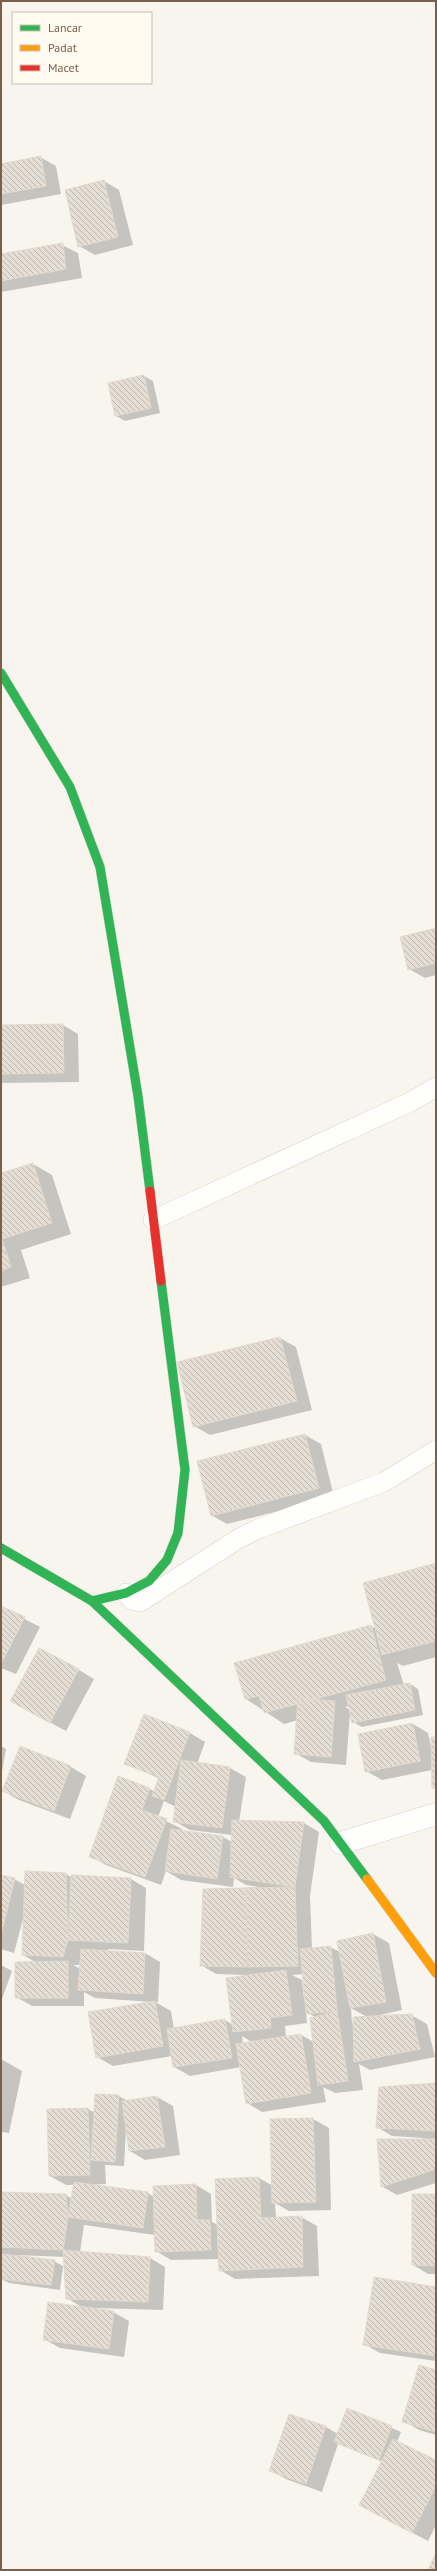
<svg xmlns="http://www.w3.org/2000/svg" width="437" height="2571" viewBox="0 0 437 2571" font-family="'PT Sans',sans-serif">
	<defs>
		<pattern id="building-back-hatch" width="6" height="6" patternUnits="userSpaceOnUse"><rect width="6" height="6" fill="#e5ded5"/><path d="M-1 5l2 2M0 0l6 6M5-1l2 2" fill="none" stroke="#bfb7af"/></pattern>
	</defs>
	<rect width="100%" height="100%" fill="#f8f5ee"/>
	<path fill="#0003" fill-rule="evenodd" d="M40 157 56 166 61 194 1 205V165Z
		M104 181 119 190 133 245 95 255 79 246Z
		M62 245 78 253 82 278 1 292V255Z
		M144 376 153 381 160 413 125 421 116 416Z
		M436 929V975L425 978 409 969Z
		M63 1025 78 1034 79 1082 1 1083V1026Z
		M33 1164 52 1175 71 1234 21 1250 30 1278 1 1287V1174Z
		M280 1338 296 1347 312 1410 210 1435 194 1426Z
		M305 1435 321 1444 334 1497 227 1524 211 1515Z
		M436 1564V1657L403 1666 397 1663 404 1685 410 1684 418 1689 423 1715 362 1727 353 1722 350 1713 346 1765 311 1762 295 1753 298 1720 284 1724 246 1699 371 1626 376 1629ZM349 1706 350 1710 345 1707Z
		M1 1607 40 1627 16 1674 1 1668Z
		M79 1670 94 1679 66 1731 27 1710Z
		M413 1724 428 1733 431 1747 436 1738V1789L433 1787 432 1770 382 1780 366 1771Z
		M190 1733 205 1742 197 1764 230 1768 246 1777 239 1822 304 1823 319 1832 310 1896 312 1949 330 1947 340 1952 373 1934 389 1943 402 2010 371 2017 411 2015 427 2024 435 2057 370 2070 359 2064 363 2090 335 2093 323 2087 326 2102 262 2112 247 2103 241 2067 190 2076 174 2067 172 2056 113 2066 97 2057 152 2002 95 1998 84 1992V2006H32L16 1997 37 1963 23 1955 24 1915 14 1953 1 1949V1876L14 1879 25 1885 26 1872 66 1874 72 1878 131 1879 146 1888 144 1951 108 1949V1951L145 1953 160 1962 158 2002H155L171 2011 174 2029 225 2020 233 2025 247 1975 216 1974 201 1965 204 1890 259 1887 246 1885 234 1878 233 1887 181 1880 166 1871 161 1885 106 1865 90 1856 150 1789 155 1792 160 1779 126 1763ZM164 1801 176 1807 174 1821 190 1830 232 1835V1842L223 1837 181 1831 182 1829 158 1817ZM81 1959V1969L73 1965H79ZM304 1974 306 1998 304 1999 302 1980 292 1975ZM351 2008 367 2017 352 2023ZM306 2012 315 2017 314 2042 301 2035 286 2037 285 2026 307 2023ZM242 2036 250 2041H261L243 2044Z
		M1 1746 6 1749 1 1777Z
		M71 1767 86 1776 70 1819 19 1800 3 1791Z
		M1 1965 12 1971 2 1999H1Z
		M1 2059 22 2071 9 2133 1 2132Z
		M436 2084V2183L397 2195 381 2186 424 2138 392 2136 377 2127Z
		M119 2096 128 2101 157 2097 173 2106 180 2155 145 2160 130 2151 126 2129 124 2166 105 2165 106 2184 88 2185 148 2193 154 2197 196 2185 211 2194 212 2222 218 2225 259 2178 273 2186 271 2120 313 2119 329 2128 331 2210 289 2211 275 2203 276 2219 301 2217 317 2226 319 2276 235 2279 220 2270 219 2259 171 2260 156 2251 155 2235 84 2225 80 2252 150 2258 165 2267 163 2310 94 2308 113 2312 129 2321 124 2357 60 2348 44 2339 83 2308 67 2298 65 2257 17 2255 54 2261 63 2266 60 2290 9 2283 1 2279 3 2255 1 2254V2193L66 2195 72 2199 74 2185H66L50 2176 48 2110 88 2109 95 2113Z
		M436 2195V2274H428L413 2265Z
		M436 2288V2361L380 2353 364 2344Z
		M436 2371V2435L419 2430 404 2421Z
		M348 2409 401 2432 397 2442 436 2462V2525L428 2541 376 2514 383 2462 338 2444 322 2492 286 2479 270 2470 290 2415 326 2427 338 2434Z"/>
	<path fill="url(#building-back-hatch)" stroke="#e2dad0" d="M41 156 46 186 1 194V164Z
		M104 180 118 237 78 247 65 190Z
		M63 243 66 269 1 281V254Z
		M144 375 151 408 115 416 108 383Z
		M436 928V963L408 970 400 937Z
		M63 1024 64 1073 1 1074V1025Z
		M33 1163 52 1223 2 1239 11 1267 1 1271V1173Z
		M280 1337 297 1401 193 1427 177 1362Z
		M305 1434 319 1488 211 1516 197 1461Z
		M436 1563V1641L382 1655 363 1583Z
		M1 1606 25 1617 1 1664Z
		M371 1625 386 1680 264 1713 259 1696 245 1699 234 1663Z
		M39 1648 79 1669 50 1723 10 1701Z
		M410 1683 415 1710 352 1723 346 1695Z
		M298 1698 335 1701 331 1757 294 1754Z
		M144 1714 190 1732 164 1800 152 1796 159 1777 124 1764Z
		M413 1723 420 1761 365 1772 358 1734Z
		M431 1737H436V1788H432Z
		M20 1746 71 1766 54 1811 2 1791Z
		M181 1760 230 1767 222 1828 173 1822Z
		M118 1776 150 1788 142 1810 167 1819 145 1877 89 1857Z
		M232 1820 304 1822 295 1887 230 1877Z
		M171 1829 223 1836 217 1879 165 1871Z
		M25 1871 66 1873 68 1940 63 1957 22 1955Z
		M1 1875 15 1878 1 1935Z
		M71 1875 131 1878 128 1943 68 1940Z
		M295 1887 298 1966 248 1967 246 1888Z
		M246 1888 247 1967 200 1966 203 1889Z
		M373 1933 386 2002 350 2008 337 1941Z
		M331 1946 337 2011 306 2014 300 1949Z
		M81 1949 145 1953 143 1994 78 1990Z
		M68 1961V1998H15V1962Z
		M286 1970 292 2015 270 2018 271 2028 233 2032 226 1978Z
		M155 2001 163 2046 96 2058 88 2012Z
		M337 2011 348 2081 318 2085 310 2018Z
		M412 2014 420 2049 354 2062 353 2017Z
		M225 2019 232 2058 173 2067 167 2029Z
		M301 2034 311 2093 246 2104 236 2044Z
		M436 2083V2131L376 2128 379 2087Z
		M95 2094 119 2095 115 2162 91 2160Z
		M157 2096 165 2147 129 2151 122 2101Z
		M88 2108 90 2175 49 2176 47 2109Z
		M313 2118 316 2202 272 2203 270 2119Z
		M377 2139H436V2169L381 2187Z
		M259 2177 261 2218 302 2216 303 2267 219 2271 215 2179Z
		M74 2182 148 2192 143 2228 68 2217Z
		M196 2184 197 2220H210L211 2250 155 2252 153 2186Z
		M1 2192 66 2194 68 2217 63 2250 1 2247Z
		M412 2194H436V2266L412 2265Z
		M63 2250 150 2257 148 2302 66 2299Z
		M2 2254 55 2260 51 2285 1 2279Z
		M374 2277 436 2287V2356L363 2345Z
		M48 2302 114 2311 109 2349 43 2340Z
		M419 2365 436 2370V2432L402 2422Z
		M347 2408 392 2426 379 2460 334 2442Z
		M289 2414 326 2426 306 2484 269 2471Z
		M393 2439 436 2460V2486L412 2533 359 2505Z
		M436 2553V2570H428Z"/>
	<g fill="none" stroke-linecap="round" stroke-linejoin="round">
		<g stroke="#d8d2cc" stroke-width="20">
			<path id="lane" d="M153 1220 410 1102 436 1087
				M126 1593 132 1600 140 1602 238 1539 258 1529 384 1482 436 1450"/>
		</g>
		<g stroke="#d8d2cc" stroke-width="23">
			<path id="street" d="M341 1843 436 1814"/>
		</g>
		<g stroke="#d7d1c8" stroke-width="10">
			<path id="fast" d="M1 673 70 787 100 867 138 1096 150 1191
				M1 1548 92 1601 324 1821 367 1879
				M92 1601 126 1593 149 1581 167 1560 178 1533 185 1470 161 1281"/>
		</g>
		<g stroke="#d7d1c8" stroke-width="10">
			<path id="slow" d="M367 1879 436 1973"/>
		</g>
		<g stroke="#d7d1c8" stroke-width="10">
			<path id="jam" d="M150 1191 161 1281"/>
		</g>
		<use href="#lane" stroke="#fefefc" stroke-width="19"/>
		<use href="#street" stroke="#fefefc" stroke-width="22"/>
		<use href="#fast" stroke="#30b455" stroke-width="9"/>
		<use href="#slow" stroke="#ff9f0a" stroke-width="9"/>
		<use href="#jam" stroke="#e5322d" stroke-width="9"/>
	</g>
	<rect width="437" height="2571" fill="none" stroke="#7a604b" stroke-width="4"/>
	<rect x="12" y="12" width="140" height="72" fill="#fffbf0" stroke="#cabdae"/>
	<rect x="20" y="25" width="20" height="6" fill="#30b455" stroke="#cabdae"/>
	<text x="48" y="32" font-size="12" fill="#7a604b">Lancar</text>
	<rect x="20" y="45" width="20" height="6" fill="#ff9f0a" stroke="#cabdae"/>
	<text x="48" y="52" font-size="12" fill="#7a604b">Padat</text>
	<rect x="20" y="65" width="20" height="6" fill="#e5322d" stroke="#cabdae"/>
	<text x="48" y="72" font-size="12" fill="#7a604b">Macet</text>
</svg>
